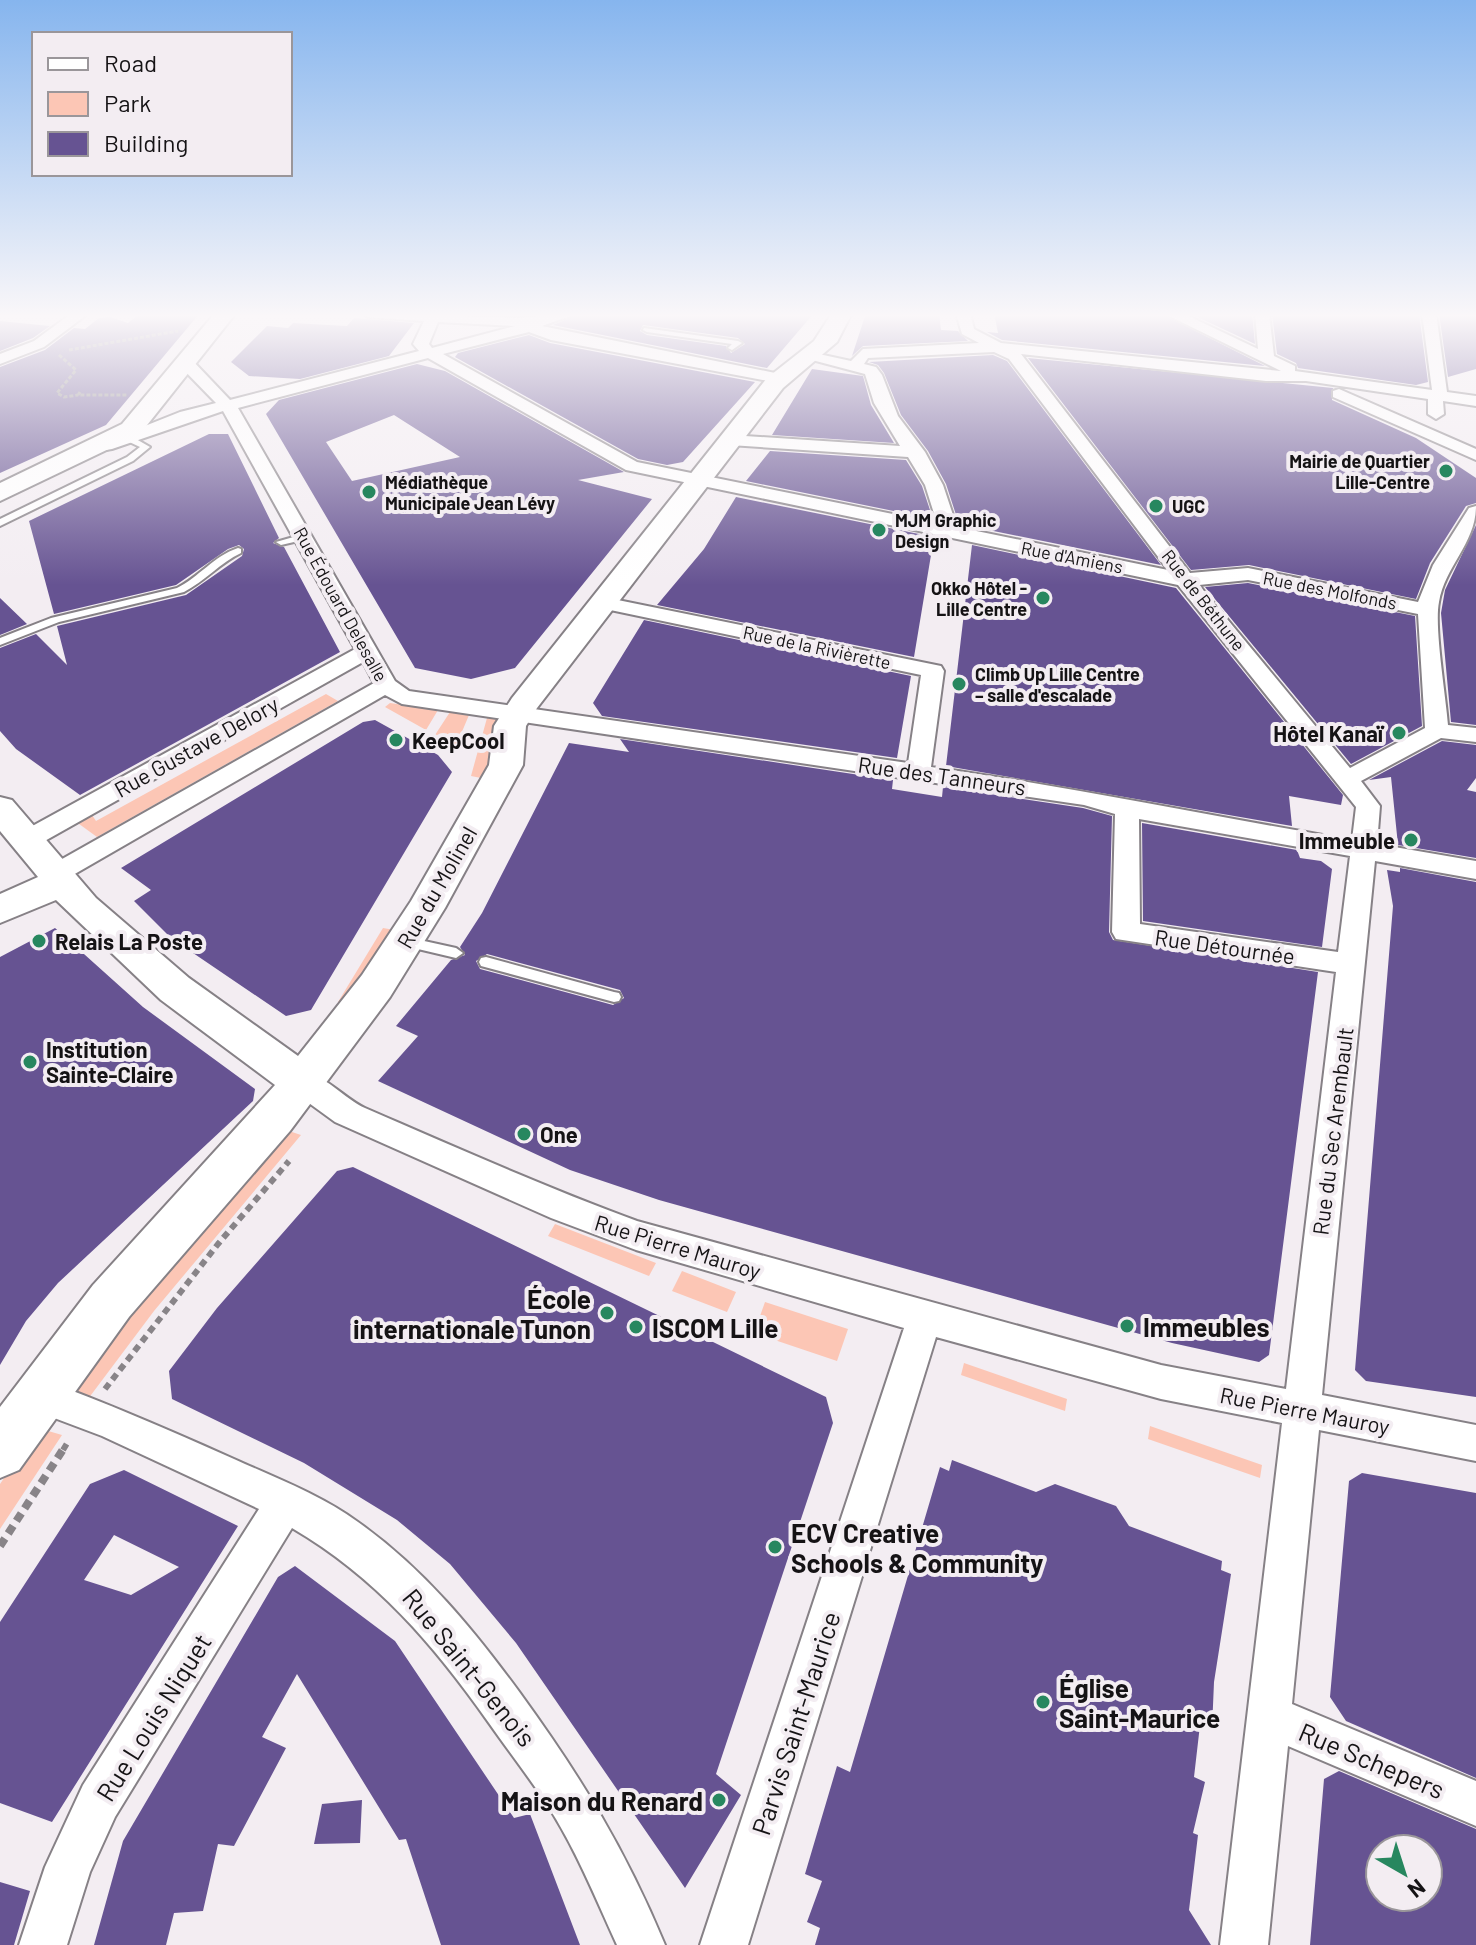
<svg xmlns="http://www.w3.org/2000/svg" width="1476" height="1945" viewBox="0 0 1476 1945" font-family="Barlow,sans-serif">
	<rect width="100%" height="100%" fill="#f3edf2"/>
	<path fill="#fcc6b5" d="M326 694 338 701 97 837 75 821 90 812 96 821Z
		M390 703 438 710 426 730 385 707Z
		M450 712 469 715 456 746 435 735Z
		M487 718 500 720 486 779 471 776Z
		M383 928 400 931 348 1004 338 1002Z
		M283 1129 301 1135 154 1311 88 1399 79 1395 77 1376Z
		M555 1224 656 1263 649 1276 548 1236Z
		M682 1271 736 1292 727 1312 672 1291Z
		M765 1302 848 1329 837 1361 754 1333Z
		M964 1363 1067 1399 1065 1411 961 1375Z
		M1150 1426 1262 1465 1260 1478 1148 1439Z
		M38 1428 62 1435 0 1529V1484Z"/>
	<path fill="#665392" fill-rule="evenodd" d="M141 313H200L106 425 0 473V367L45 350 74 328 85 329 99 318 110 317 128 323Z
		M581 313H814L767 368 553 325ZM643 325 738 338 745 344 731 353 726 346 647 335 640 331Z
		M866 313H939L941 330 958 331 968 341 863 346 852 356Z
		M994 313H1160L1265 366 1002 340 987 332 998 333Z
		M1189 313H1252L1255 344Z
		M1272 313H1419L1428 382 1416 385 1298 368 1296 363 1277 354Z
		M1439 313H1476V369L1448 377Z
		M354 318 414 323 389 356 300 379 249 376 231 362 267 326 288 328 293 323 347 326Z
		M0 321 50 326 33 338 0 351Z
		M529 335 550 343 755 382 683 462 667 465 638 459 455 357 458 353Z
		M993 355 1007 361 1161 565 959 524 946 484 928 451 901 415 884 373 878 365 869 362Z
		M1028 358 1333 388 1332 400 1416 438 1476 478V503L1466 506 1430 563 1416 599 1249 565 1191 570Z
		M417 364 445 371 624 472 578 480 652 499 515 668 471 679 415 668 266 414 279 400ZM394 415 460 457 352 481 326 442Z
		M812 369 863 376 871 405 894 443 772 435Z
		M209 434H228L279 538 273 543 284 547 340 652 80 795 16 749 0 731V648L36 634 67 665 57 626 186 595 242 556 244 549 239 545 228 549 176 585 54 614 29 521Z
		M770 451 906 460 922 486 933 519 746 481Z
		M736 497 934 537 914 657 657 605 704 549Z
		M1476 525V725L1451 722 1441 613 1445 590Z
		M972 545 1176 588 1343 795 1341 805 1289 796 1292 826 946 766Z
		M1248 583 1415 616 1422 726 1351 764 1205 587Z
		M0 598 27 624 0 635Z
		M644 620 911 676 897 758 602 716 593 703Z
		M375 720 438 755 452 772 311 1010 286 1016 171 938 134 901 151 890 121 868 363 722Z
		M620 739 893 780 892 789 942 797 943 787 1083 808 1112 816 1109 932 1113 940 1318 972 1269 1355 1259 1362 1172 1343 659 1200 570 1170 378 1081 418 1036 396 1026 451 960 465 955 460 947 482 913 569 743 629 752ZM487 954 620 990 624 998 613 1005 480 969 476 961Z
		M1442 741 1476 745V778L1467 790 1476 792V858L1398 845 1391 777 1369 780Z
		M1142 823 1297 850 1300 858 1321 861 1332 869 1322 947 1143 921Z
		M1400 868 1476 882V1397L1366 1381 1355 1370 1393 906 1387 870 1400 872Z
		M55 928 143 1007 255 1089 253 1101 58 1283 26 1321 0 1365V957Z
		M353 1167 826 1397 833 1423 716 1774 741 1795 685 1888 516 1643 450 1564 397 1520 304 1463 172 1399 169 1371 217 1308 337 1171Z
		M952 1460 1036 1492 1055 1484 1116 1506 1129 1526 1222 1561 1221 1570 1231 1574 1214 1682 1212 1729 1200 1725 1194 1777 1205 1782 1193 1833 1198 1835 1189 1910 1211 1945H815L820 1928 807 1922 822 1881 805 1874 837 1766 850 1772 940 1467 949 1471Z
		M124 1470 238 1526 52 1822 0 1803V1622L90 1484ZM114 1535 179 1567 131 1595 84 1580Z
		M1362 1473 1476 1493V1778L1346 1721 1330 1697 1349 1481Z
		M295 1566 395 1641 514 1818 530 1814 580 1945H441L406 1839 399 1840 297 1674 262 1737 286 1748 234 1846 218 1844 203 1911 174 1913 166 1945H94L123 1841 278 1577Z
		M1339 1771 1476 1829V1945H1310L1324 1779ZM1380 1849H1428V1897H1380Z
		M362 1800 360 1843 314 1844 322 1804Z
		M0 1882 30 1891 14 1945H0Z"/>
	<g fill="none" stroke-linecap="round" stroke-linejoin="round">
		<g stroke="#868186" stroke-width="4">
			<path id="lane" d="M644 328 738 341 742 343 732 350 728 348 732 344 647 332 643 330Z
				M123 435H129L150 447 133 461 0 526V519L127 457 140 447 123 439Z
				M304 534 309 537 307 539 281 545 276 542Z
				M238 548 241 549V553C220 563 205 581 184 592L59 622 0 645V638L51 618 177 588C199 577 214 556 238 548Z
				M406 937 456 948 463 953 456 958 401 945 399 942 401 939Z
				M486 957 614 992 619 993 621 997 619 1001 614 1002 481 966 479 962 481 958Z"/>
		</g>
		<g stroke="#868186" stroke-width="4">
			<path id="street" d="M72 313H89L44 347 0 364V354L34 341Z
				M361 313 519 318 578 313 542 326 785 375V381L779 383 551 340 529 332 443 354 637 462 937 523 925 485 908 457 730 445 721 440 730 435 900 446 874 403 865 374 797 356 805 351 851 361 863 349 979 343 962 334 956 313H970L974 329 1001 343 1281 371 1163 313H1182L1258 349 1255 313H1269L1274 356 1295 366V371L1432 390 1422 313H1436L1447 392 1476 396V406L1443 401 1444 414 1436 419 1428 414V399L1306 381H1266L1021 354 1190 573 1248 568 1418 602 1433 565 1469 508 1476 506C1476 543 1445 566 1439 602 1434 627 1446 696 1448 725L1476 728V742L1441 738 1361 781 1380 806 1377 844 1476 861V879L1375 861 1322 1395 1476 1425V1461L1319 1430 1292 1704 1476 1781V1826L1288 1746 1268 1945H1220L1282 1423 1161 1399 936 1337 748 1945H700L904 1328 636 1250 551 1218 335 1122 291 1090 287 1082 291 1074C318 1065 342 1098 365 1108 455 1147 545 1187 637 1221L1161 1365 1286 1389 1336 972 1116 939 1112 932 1115 814 1084 805 402 704 385 695 73 875H55L51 869 55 863 374 683 363 662 34 847H16L12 841 16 835 355 649 223 411 112 449 106 450 97 445 180 412 216 403 179 365V359H191L230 400 419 351 413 344 424 321 368 317ZM438 322 515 326 432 348 429 344ZM994 352 1009 359 1168 570 957 527 943 485 925 452 898 416 882 375 876 367 864 364 868 358ZM428 358 626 470 1178 585 1356 807 1352 840C1211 816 1072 787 931 767L944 671 941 666 603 597 596 599 593 603 596 607 921 675 908 763 409 691 395 681 238 408ZM1248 580 1418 614 1425 728 1350 768 1199 585ZM1139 819 1350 856 1338 952 1140 924Z
				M1339 389 1476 449V460L1333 397V391Z
				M38 1378C105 1402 169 1430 234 1459 276 1478 321 1495 358 1522 424 1569 473 1629 520 1693 581 1777 625 1849 665 1945H617C595 1897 575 1847 546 1803 528 1776 508 1750 489 1723 434 1645 376 1577 292 1528L115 1817 90 1872 67 1945H19L45 1867 83 1785 259 1509 102 1436 25 1407 20 1395 25 1383Z"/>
		</g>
		<g stroke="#868186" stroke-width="4">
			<path id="secondary" d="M215 313H236L140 434 0 501V483L122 424Z
				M832 313H852L837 342 783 388 537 708 526 726 523 765 445 908 390 997 290 1131 129 1317 19 1470 0 1478V1407L93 1285 275 1085 161 1000 56 900 0 923V894L38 877 0 831V797L12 800 96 898 189 978 298 1056 362 975 411 901 489 765 494 726 512 698 767 378 814 341Z"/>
		</g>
		<path stroke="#888488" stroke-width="3" stroke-dasharray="4 2" stroke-linecap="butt" d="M69 350 178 331
			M59 355 76 370 57 393 64 397 78 395
			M80 392 78 395H128"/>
		<path stroke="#888488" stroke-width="6" stroke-dasharray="7 5" stroke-linecap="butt" d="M105 1389 218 1244 289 1161
			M63 1450 69 1440"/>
		<path stroke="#888488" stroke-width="8" stroke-dasharray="9 6" stroke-linecap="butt" d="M0 1546 64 1448"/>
		<use href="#lane" fill="#fff" fill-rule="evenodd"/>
		<use href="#street" fill="#fff" fill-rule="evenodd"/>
		<use href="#secondary" fill="#fff" fill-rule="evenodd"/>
	</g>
	<linearGradient id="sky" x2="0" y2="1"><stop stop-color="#86b5ee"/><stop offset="0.54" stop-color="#faf7f9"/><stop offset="1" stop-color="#faf7f9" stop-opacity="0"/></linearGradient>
	<rect width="1476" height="585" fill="url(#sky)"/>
	<g fill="#27875f" stroke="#f3edf2" stroke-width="3">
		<circle cx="1446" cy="471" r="8"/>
		<circle cx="369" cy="492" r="8"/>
		<circle cx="1156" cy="506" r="8"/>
		<circle cx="879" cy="530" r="8"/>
		<circle cx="1043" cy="598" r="8"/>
		<circle cx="959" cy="684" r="8"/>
		<circle cx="1399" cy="733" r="8"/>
		<circle cx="396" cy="740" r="8"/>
		<circle cx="1411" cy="840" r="8"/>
		<circle cx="39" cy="941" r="8"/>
		<circle cx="30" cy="1062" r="8"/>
		<circle cx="524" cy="1134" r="8"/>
		<circle cx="607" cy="1313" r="8"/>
		<circle cx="1127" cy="1326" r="8"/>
		<circle cx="636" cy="1327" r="8"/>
		<circle cx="775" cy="1547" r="8"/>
		<circle cx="1043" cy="1702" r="8"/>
		<circle cx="719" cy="1800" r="8"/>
	</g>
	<g text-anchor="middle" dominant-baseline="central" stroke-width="8" stroke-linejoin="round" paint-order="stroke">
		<g font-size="18" font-weight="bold" fill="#151315" stroke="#f3edf2" text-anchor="start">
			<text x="1430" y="461" text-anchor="end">Mairie de Quartier<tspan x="1430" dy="21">Lille-Centre</tspan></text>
			<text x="385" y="482">Médiathèque<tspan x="385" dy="21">Municipale Jean Lévy</tspan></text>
			<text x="1172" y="506">UGC</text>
			<text x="895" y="520">MJM Graphic<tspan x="895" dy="21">Design</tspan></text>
			<text x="1027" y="588" text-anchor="end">Okko Hôtel -<tspan x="1027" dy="21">Lille Centre</tspan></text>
			<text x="975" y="674">Climb Up Lille Centre<tspan x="975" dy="21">– salle d'escalade</tspan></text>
		</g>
		<g font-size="18" fill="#151315" stroke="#f3edf2">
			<text transform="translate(1072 557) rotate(11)">Rue d'Amiens</text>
			<text transform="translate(1330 590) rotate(11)">Rue des Molfonds</text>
			<text transform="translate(1204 600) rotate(52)">Rue de Béthune</text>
			<text transform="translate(341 604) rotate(61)">Rue Édouard Delesalle</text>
			<text transform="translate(817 647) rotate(12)">Rue de la Rivièrette</text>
		</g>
		<g font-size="22" font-weight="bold" fill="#151315" stroke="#f3edf2" text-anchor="start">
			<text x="1383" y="733" text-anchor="end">Hôtel Kanaï</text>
			<text x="412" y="740">KeepCool</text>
			<text x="1395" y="840" text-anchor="end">Immeuble</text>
			<text x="55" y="941">Relais La Poste</text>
			<text x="46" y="1049">Institution<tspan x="46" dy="25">Sainte-Claire</tspan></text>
			<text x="540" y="1134">One</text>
		</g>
		<g font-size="22" fill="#151315" stroke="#f3edf2">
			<text transform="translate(196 746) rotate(-29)">Rue Gustave Delory</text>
			<text transform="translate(942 775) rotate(8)">Rue des Tanneurs</text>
			<text transform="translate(436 887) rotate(-60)">Rue du Molinel</text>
			<text transform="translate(1225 946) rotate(8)">Rue Détournée</text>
			<text transform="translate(1332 1131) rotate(-83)">Rue du Sec Arembault</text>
			<text transform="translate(678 1246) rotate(17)">Rue Pierre Mauroy</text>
			<text transform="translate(1305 1410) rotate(11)">Rue Pierre Mauroy</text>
		</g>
		<g font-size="26" font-weight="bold" fill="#151315" stroke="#f3edf2" text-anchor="start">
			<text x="591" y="1298" text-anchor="end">École<tspan x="591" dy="30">internationale Tunon</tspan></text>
			<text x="1143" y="1326">Immeubles</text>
			<text x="652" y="1327">ISCOM Lille</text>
			<text x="791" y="1532">ECV Creative<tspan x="791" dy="30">Schools &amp; Community</tspan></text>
			<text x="1059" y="1687">Église<tspan x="1059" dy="30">Saint-Maurice</tspan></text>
			<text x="703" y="1800" text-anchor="end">Maison du Renard</text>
		</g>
		<g font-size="26" fill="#151315" stroke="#f3edf2">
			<text transform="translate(470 1667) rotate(51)">Rue Saint-Genois</text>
			<text transform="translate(153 1717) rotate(-58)">Rue Louis Niquet</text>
			<text transform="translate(795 1723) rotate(-72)">Parvis Saint-Maurice</text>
			<text transform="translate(1372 1760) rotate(23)">Rue Schepers</text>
		</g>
	</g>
	<rect x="32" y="32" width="260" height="144" fill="#f3edf2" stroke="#9a969a" stroke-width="2"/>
	<rect x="48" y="58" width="40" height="12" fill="#ffffff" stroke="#9a969a" stroke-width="2"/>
	<text x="104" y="72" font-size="24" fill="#151315">Road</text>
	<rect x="48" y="92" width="40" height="24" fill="#fcc6b5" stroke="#9a969a" stroke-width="2"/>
	<text x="104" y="112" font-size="24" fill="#151315">Park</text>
	<rect x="48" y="132" width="40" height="24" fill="#665392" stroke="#9a969a" stroke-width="2"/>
	<text x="104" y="152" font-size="24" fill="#151315">Building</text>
	<g transform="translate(1404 1873) rotate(141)"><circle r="38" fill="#f3edf2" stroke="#9a969a" stroke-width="2"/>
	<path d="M0-6L14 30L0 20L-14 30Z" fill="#27875f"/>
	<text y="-12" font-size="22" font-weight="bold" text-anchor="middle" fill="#151315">N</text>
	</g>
</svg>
